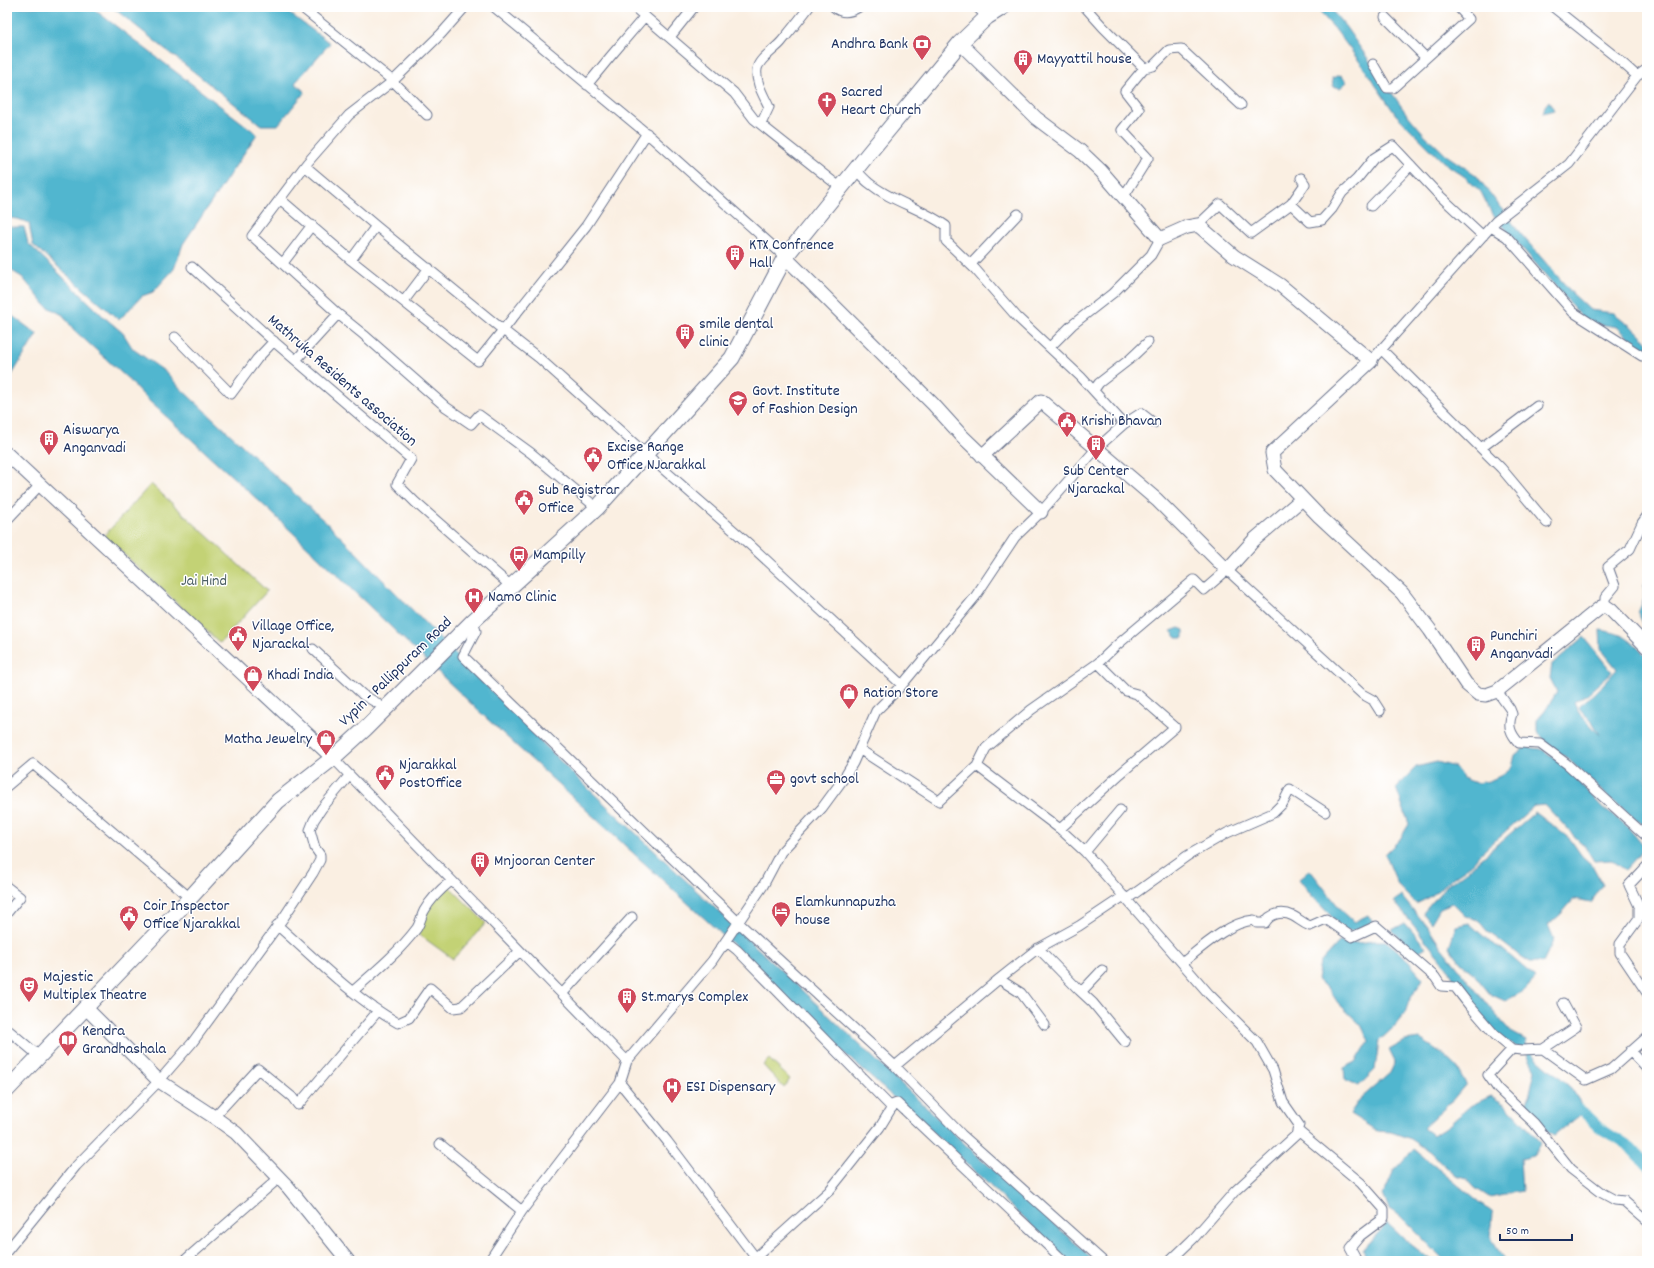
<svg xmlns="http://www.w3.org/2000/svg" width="1654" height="1268" viewBox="0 0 1654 1268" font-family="Dekko,sans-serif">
	<rect width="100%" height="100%" fill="#fff"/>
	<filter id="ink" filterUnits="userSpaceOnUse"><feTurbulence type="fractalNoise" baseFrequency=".025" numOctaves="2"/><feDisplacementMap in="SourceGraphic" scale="8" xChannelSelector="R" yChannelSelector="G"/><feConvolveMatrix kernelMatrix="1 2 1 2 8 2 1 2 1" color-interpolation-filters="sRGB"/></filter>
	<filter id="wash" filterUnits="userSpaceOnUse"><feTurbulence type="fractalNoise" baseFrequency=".012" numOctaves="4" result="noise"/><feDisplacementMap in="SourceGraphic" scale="16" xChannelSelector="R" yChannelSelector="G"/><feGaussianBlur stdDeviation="0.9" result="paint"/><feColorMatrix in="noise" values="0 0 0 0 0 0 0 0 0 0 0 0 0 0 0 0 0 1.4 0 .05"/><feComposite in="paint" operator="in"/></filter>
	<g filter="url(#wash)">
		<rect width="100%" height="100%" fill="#faefe2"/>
		<path fill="#c3d274" stroke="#6f8069" d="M151 484 267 591 220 643 104 536Z
			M448 885 486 923 453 959 417 933 431 903Z
			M769 1059 790 1079 784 1088 763 1065Z"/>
		<path fill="#51b6cf" stroke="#367296" d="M7 7H91L257 134 183 244 174 269 153 292 142 296 119 320 33 245 29 223 18 219 7 218V94L9 92 7 90Z
			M112 7H281L330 43 295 83 305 92 278 125H261Z
			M1315 7H1329L1345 26 1406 113 1425 135 1446 155 1476 175 1520 233 1573 294 1590 310 1614 313 1637 331 1647 342V354L1617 327 1586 322 1491 212 1481 192 1465 177 1442 161 1396 115 1359 61 1335 29Z
			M1341 75 1347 82 1340 88 1333 86 1332 78Z
			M1549 101 1554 110 1543 113 1545 106Z
			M7 224 11 227H24L28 243 104 317 123 333 133 349 167 373 180 388 333 529 573 774 967 1146 1095 1261H1068L961 1158 826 1037 754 964 485 717 270 511 147 399 127 378 74 330 63 315 46 306 22 277 7 268Z
			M7 312 37 334 7 383Z
			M1647 583V631L1638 613 1644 599V585Z
			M1179 628 1184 630V638H1177L1171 631Z
			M1600 630C1626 634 1629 639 1647 657V828L1607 796 1566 757 1553 749 1537 732V720L1545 711 1557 692 1550 678 1552 664 1584 637 1612 672 1587 694 1574 702 1579 713 1600 735 1593 723 1578 707 1599 689 1617 669 1601 649Z
			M1525 747 1541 749 1558 760 1604 809 1626 825 1645 848 1625 870 1612 860 1594 861 1584 845 1574 836 1545 805 1534 806 1480 854 1471 865 1455 876 1430 897 1416 904 1399 887 1385 854 1400 839 1409 824 1396 788 1416 767 1437 762 1455 767 1463 778 1476 783 1489 781 1500 776 1512 767 1515 755Z
			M1535 812 1570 839 1582 856 1592 865 1603 885 1591 902 1574 899 1560 915 1548 925 1554 939 1543 962H1530L1516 953 1487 931 1478 920 1465 916 1452 903 1440 908 1431 923 1423 913 1447 885 1466 872Z
			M1310 870 1341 910 1354 922 1368 915 1373 922 1358 930 1345 931 1312 896 1299 879Z
			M1401 896 1427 926 1441 947 1490 1008 1511 1032 1526 1040V1044L1539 1060 1569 1085 1581 1103 1580 1115 1554 1136C1541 1129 1531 1117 1525 1104L1530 1093 1535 1070 1524 1048 1517 1047 1501 1039 1459 990 1450 971 1394 901Z
			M1405 923 1426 947 1415 954 1392 930Z
			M1469 923 1491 943 1502 949 1536 978 1524 991 1505 1001 1490 994 1473 973 1461 963 1449 947 1456 926Z
			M1373 941H1386L1403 955 1423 979 1409 1001 1405 1013 1394 1027 1379 1041 1375 1070 1359 1086 1345 1080 1344 1068 1356 1062 1369 1041 1361 1025 1338 1003 1329 989 1317 980 1320 963 1339 942 1358 943Z
			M1420 1039 1443 1054 1456 1066 1466 1084 1450 1103 1423 1128 1433 1136 1449 1125 1470 1106 1491 1096 1506 1105 1541 1142 1533 1156 1520 1159 1522 1191 1489 1197 1475 1188 1467 1179 1456 1176 1429 1151 1411 1139 1391 1132 1377 1131 1350 1114 1359 1100 1390 1073 1395 1062 1389 1050 1405 1041Z
			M1414 1149 1492 1213 1490 1237 1505 1261H1445L1399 1215 1389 1209 1383 1195 1394 1170Z
			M1387 1223 1405 1240 1433 1261H1368L1363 1250Z"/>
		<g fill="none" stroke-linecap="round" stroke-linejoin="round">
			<path stroke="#51b6cf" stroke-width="10" d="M1580 1109 1600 1128 1631 1148 1647 1165"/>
		</g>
	</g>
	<g filter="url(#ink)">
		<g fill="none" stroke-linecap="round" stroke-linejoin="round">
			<g stroke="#69728c" stroke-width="11">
				<path id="street" d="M301 7 393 81 427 115
					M465 7 441 34 393 81 349 115 307 163 252 236 338 314 364 335 446 407 471 424 479 415 531 453 597 508
					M494 7 652 138 785 257
					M634 7 734 93 754 119 841 188
					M834 7C842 14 851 12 859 7
					M977 7 987 17
					M1085 7 1103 27 1144 68 1153 66 1169 50 1181 49 1241 105
					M1553 7 1617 58 1637 76
					M1385 17 1426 58
					M670 37 694 7
					M1373 64 1387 88H1393L1469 19 1458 7
					M587 85 610 57 645 16
					M761 124 769 107C764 96 755 82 757 69 759 58 775 50 782 41 791 30 800 19 809 7
					M647 133 586 226 503 330 539 358 646 454 749 544 902 685
					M856 170C860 174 864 179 869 183 892 202 922 208 946 226V241L975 269 1017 317 1081 377 1124 424
					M1124 196 1148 158 1122 130 1139 109 1125 91 1144 68
					M280 199 351 260 478 361 503 330 376 226 305 166
					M1291 204 1310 222 1322 220 1332 209 1342 193 1357 179 1374 158 1393 146 1438 194 1483 236
					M1371 206 1411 165
					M1198 225 1220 204 1251 233 1291 204 1305 184 1301 178
					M1491 227 1507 237 1573 312 1642 356
					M351 260 376 226
					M283 263 312 225
					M971 264 1018 214
					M192 267 271 339 411 459 397 484 415 502 512 587
					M404 301 429 268
					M175 337 231 394 257 359 274 341
					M1050 347 1072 325 1113 293 1151 255 1160 239
					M1382 350 1501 468 1547 523
					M296 360 338 314
					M1371 361 1496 221 1569 164 1637 76 1647 69
					M1094 390 1099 383 1130 359 1148 342
					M1481 448 1537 406
					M7 520 40 485
					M1605 606V598L1615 586 1608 567 1630 549 1642 523 1647 516
					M473 621 476 631 463 656 739 923 895 1066 999 979 1037 949 1079 926 1124 896
					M313 649 363 695 377 703
					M1497 691 1510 709 1512 714C1507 726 1511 734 1519 743L1540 744 1567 764 1647 837
					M859 749 939 801 977 766 1060 829 1085 852 1182 963C1201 948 1229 922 1254 920L1257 923H1265C1270 913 1283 911 1293 916 1299 919 1302 923 1310 926L1326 919 1352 937 1376 926 1435 977 1441 986 1455 987 1469 1005 1495 1035 1512 1049 1522 1050 1543 1049 1586 1080 1611 1069 1647 1037
					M333 758 627 1061
					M977 766 986 748 1031 710 1098 663 1117 645 1194 580 1204 590 1227 570 1362 694 1373 700 1380 711
					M7 786 33 764 190 898
					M1060 829 1120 774 1175 727 1137 694 1126 691 1098 663
					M1085 852 1120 810
					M1647 866 1629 885 1639 906V918L1620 944V953L1647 993
					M7 887 20 897 7 913
					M1127 899 1187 856 1227 833 1273 813 1283 803 1290 789 1325 812
					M277 925C316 959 353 998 398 1023L409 1018 430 988 453 1008 461 1007 520 951
					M723 947 727 942 737 950 892 1108
					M1038 948 1079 990 1085 988 1102 970
					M999 979 1021 993 1045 1025
					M1079 990 1093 1003 1125 1042
					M353 991C375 972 399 952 417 928 420 923 421 917 424 911 430 900 441 889 451 881
					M562 994 632 917
					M7 1029 39 1056
					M1512 1049 1488 1075 1498 1089 1534 1123 1571 1169 1602 1193 1615 1200 1624 1201 1647 1221
					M1543 1049 1576 1027 1563 1003
					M1630 1051 1647 1069
					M895 1066 961 1134 1103 1261
					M620 1083 667 1141 758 1261
					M214 1117 258 1069 292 1097 298 1105 378 1011
					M1297 1130 1361 1183 1384 1209V1218L1360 1236 1350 1248 1357 1261
					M440 1144 522 1211
					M7 1251 76 1166 159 1081 192 1043 284 917 313 873 320 860V855L315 848 310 830 314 820 322 808 349 776
					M755 1258 829 1191 880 1127 894 1104 897 1103 1064 1261
					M184 1261 279 1178
					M489 1261 522 1211 620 1083 627 1061 712 961 763 886 781 852 822 808 844 778 853 763 876 711 902 685 975 597 1015 537 1041 512 1096 449 1124 424 1141 413 1154 423
					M1170 1261 1194 1238 1235 1191 1296 1135 1299 1125 1283 1102 1273 1070 1257 1042 1209 994 1182 963"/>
			</g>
			<g stroke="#69728c" stroke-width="15">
				<path id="secondary" d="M960 43 1036 118 1080 151 1101 171 1160 239 1187 227 1198 225 1234 256 1280 285 1371 361 1272 453 1275 470 1319 516 1402 593 1430 630 1466 684 1478 694 1486 695 1497 691 1601 607 1605 606 1611 610 1647 647
					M785 257 933 404 962 436 1041 512
					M7 454 333 758
					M982 456 1041 401 1157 500 1227 570 1254 540 1302 499
					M85 1007 159 1081 214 1117 236 1133 288 1187 348 1261"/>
			</g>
			<g stroke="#69728c" stroke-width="17">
				<path id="primary" d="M7 1090 190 898 278 801 333 758 365 729 473 621 597 508 732 358 785 257 869 153 960 43 987 17 1003 7"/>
			</g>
			<use href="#street" stroke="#fff" stroke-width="9"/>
			<use href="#secondary" stroke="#fff" stroke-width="13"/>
			<use href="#primary" stroke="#fff" stroke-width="15"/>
		</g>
	</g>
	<defs>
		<g id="bank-pin" transform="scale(1)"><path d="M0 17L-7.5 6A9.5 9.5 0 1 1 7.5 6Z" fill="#d1495b" stroke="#fff"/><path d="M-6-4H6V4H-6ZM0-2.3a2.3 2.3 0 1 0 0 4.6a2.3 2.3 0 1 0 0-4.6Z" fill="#fff"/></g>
		<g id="building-pin" transform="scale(1)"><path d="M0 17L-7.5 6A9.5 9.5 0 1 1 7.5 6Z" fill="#d1495b" stroke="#fff"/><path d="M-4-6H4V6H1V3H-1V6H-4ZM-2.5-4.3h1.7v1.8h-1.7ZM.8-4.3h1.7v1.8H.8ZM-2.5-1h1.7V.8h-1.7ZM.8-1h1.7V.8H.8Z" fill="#fff"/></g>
		<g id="church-pin" transform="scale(1)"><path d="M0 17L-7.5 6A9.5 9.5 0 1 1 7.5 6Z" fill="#d1495b" stroke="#fff"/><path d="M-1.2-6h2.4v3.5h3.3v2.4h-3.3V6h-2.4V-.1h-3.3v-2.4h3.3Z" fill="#fff"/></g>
		<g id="university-pin" transform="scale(1)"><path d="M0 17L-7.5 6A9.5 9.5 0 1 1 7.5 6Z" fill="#d1495b" stroke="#fff"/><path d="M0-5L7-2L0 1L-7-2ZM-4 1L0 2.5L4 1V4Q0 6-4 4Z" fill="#fff"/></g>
		<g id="civic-pin" transform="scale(1)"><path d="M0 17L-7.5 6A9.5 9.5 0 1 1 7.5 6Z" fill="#d1495b" stroke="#fff"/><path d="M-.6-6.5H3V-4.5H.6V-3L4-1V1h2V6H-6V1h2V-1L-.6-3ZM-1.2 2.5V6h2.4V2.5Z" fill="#fff"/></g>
		<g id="bus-pin" transform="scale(1)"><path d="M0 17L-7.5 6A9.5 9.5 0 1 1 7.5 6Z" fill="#d1495b" stroke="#fff"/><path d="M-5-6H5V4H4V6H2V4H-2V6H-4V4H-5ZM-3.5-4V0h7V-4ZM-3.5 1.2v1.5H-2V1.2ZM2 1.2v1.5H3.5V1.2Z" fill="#fff"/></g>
		<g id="hospital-pin" transform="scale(1)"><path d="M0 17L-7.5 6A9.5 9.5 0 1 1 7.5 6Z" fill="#d1495b" stroke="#fff"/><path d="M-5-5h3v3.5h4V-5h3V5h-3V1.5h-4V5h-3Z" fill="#fff"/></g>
		<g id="shop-pin" transform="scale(1)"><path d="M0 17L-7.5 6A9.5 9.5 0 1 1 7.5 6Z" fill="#d1495b" stroke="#fff"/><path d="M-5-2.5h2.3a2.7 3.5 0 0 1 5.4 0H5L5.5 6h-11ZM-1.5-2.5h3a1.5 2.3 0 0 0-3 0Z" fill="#fff"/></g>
		<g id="office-pin" transform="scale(1)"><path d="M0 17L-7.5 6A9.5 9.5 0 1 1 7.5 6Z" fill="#d1495b" stroke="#fff"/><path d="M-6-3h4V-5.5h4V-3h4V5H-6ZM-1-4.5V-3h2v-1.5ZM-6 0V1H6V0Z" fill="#fff"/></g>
		<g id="hotel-pin" transform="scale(1)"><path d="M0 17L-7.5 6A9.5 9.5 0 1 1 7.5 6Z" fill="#d1495b" stroke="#fff"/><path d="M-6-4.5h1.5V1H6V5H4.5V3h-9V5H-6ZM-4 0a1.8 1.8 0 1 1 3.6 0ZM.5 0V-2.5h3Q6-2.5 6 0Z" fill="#fff"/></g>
		<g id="theatre-pin" transform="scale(1)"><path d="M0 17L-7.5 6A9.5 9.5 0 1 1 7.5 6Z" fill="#d1495b" stroke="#fff"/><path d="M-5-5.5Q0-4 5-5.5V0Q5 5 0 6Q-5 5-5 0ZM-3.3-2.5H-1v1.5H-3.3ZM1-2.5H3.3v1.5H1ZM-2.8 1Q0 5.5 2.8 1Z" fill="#fff"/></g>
		<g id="library-pin" transform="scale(1)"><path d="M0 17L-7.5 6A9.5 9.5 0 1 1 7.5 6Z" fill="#d1495b" stroke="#fff"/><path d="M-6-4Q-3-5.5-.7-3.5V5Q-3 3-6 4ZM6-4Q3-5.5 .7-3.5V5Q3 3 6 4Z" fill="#fff"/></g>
	</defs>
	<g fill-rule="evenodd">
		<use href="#bank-pin" x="922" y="44"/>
		<use href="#building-pin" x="1023" y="59"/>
		<use href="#church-pin" x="827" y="101"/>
		<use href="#building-pin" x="735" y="254"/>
		<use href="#building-pin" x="685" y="333"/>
		<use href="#university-pin" x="738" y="400"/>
		<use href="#civic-pin" x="1067" y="421"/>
		<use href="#building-pin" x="49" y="439"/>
		<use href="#building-pin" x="1096" y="444"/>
		<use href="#civic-pin" x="593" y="456"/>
		<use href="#civic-pin" x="524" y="499"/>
		<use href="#bus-pin" x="519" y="555"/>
		<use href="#hospital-pin" x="474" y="597"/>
		<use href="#civic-pin" x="238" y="635"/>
		<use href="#building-pin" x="1476" y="645"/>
		<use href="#shop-pin" x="253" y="675"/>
		<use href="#shop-pin" x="849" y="693"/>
		<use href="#shop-pin" x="326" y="739"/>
		<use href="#civic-pin" x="385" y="774"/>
		<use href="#office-pin" x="776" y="779"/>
		<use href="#building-pin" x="480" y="861"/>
		<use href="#hotel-pin" x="781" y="911"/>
		<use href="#civic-pin" x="129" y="915"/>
		<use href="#theatre-pin" x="29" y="986"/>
		<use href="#building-pin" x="627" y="997"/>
		<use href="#library-pin" x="68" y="1040"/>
		<use href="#hospital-pin" x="672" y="1087"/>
	</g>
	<g text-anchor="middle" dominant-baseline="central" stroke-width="3" stroke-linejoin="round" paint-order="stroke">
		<g font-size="16" fill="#1b2f5e" stroke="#fff" text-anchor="start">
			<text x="908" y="44" text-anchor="end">Andhra Bank</text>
			<text x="1037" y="59">Mayyattil house</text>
			<text x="841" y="92">Sacred<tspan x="841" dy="18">Heart Church</tspan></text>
			<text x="749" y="245">KTX Confrence<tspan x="749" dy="18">Hall</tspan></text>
			<text x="699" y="324">smile dental<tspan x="699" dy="18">clinic</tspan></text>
			<text x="752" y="391">Govt. Institute<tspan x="752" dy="18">of Fashion Design</tspan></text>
			<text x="1081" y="421">Krishi Bhavan</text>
			<text x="63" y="430">Aiswarya<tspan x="63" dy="18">Anganvadi</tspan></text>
			<text x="607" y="447">Excise Range<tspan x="607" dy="18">Office NJarakkal</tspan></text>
			<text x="1096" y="471" text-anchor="middle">Sub Center<tspan x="1096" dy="18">Njarackal</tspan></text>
			<text x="538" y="490">Sub Registrar<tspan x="538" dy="18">Office</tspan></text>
			<text x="533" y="555">Mampilly</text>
			<text x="488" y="597">Namo Clinic</text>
			<text x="252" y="626">Village Office,<tspan x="252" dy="18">Njarackal</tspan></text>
			<text x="1490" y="636">Punchiri<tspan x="1490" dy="18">Anganvadi</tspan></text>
			<text x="267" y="675">Khadi India</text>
			<text x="863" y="693">Ration Store</text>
			<text x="312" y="739" text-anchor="end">Matha Jewelry</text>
			<text x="399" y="765">Njarakkal<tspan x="399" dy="18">PostOffice</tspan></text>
			<text x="790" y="779">govt school</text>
			<text x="494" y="861">Mnjooran Center</text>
			<text x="795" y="902">Elamkunnapuzha<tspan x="795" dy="18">house</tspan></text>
			<text x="143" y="906">Coir Inspector<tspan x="143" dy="18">Office Njarakkal</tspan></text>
			<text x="43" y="977">Majestic<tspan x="43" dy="18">Multiplex Theatre</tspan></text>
			<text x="641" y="997">St.marys Complex</text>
			<text x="82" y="1031">Kendra<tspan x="82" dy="18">Grandhashala</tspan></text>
			<text x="686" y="1087">ESI Dispensary</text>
		</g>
		<g font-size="16" fill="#1b2f5e" stroke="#fff">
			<text transform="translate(342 381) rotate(41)">Mathruka Residents association</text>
			<text transform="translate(396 672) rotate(-44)">Vypin - Pallippuram Road</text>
		</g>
		<g font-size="16" fill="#4d6065" stroke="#fff">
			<text x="204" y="581">Jai Hind</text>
		</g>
	</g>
	<rect width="1654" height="1268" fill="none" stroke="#fff" stroke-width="24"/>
	<path d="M1500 1234v6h72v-6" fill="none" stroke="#1b2f5e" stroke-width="2"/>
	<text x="1506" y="1234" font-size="12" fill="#1b2f5e" stroke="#ffffff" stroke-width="3" paint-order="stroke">50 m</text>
</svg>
